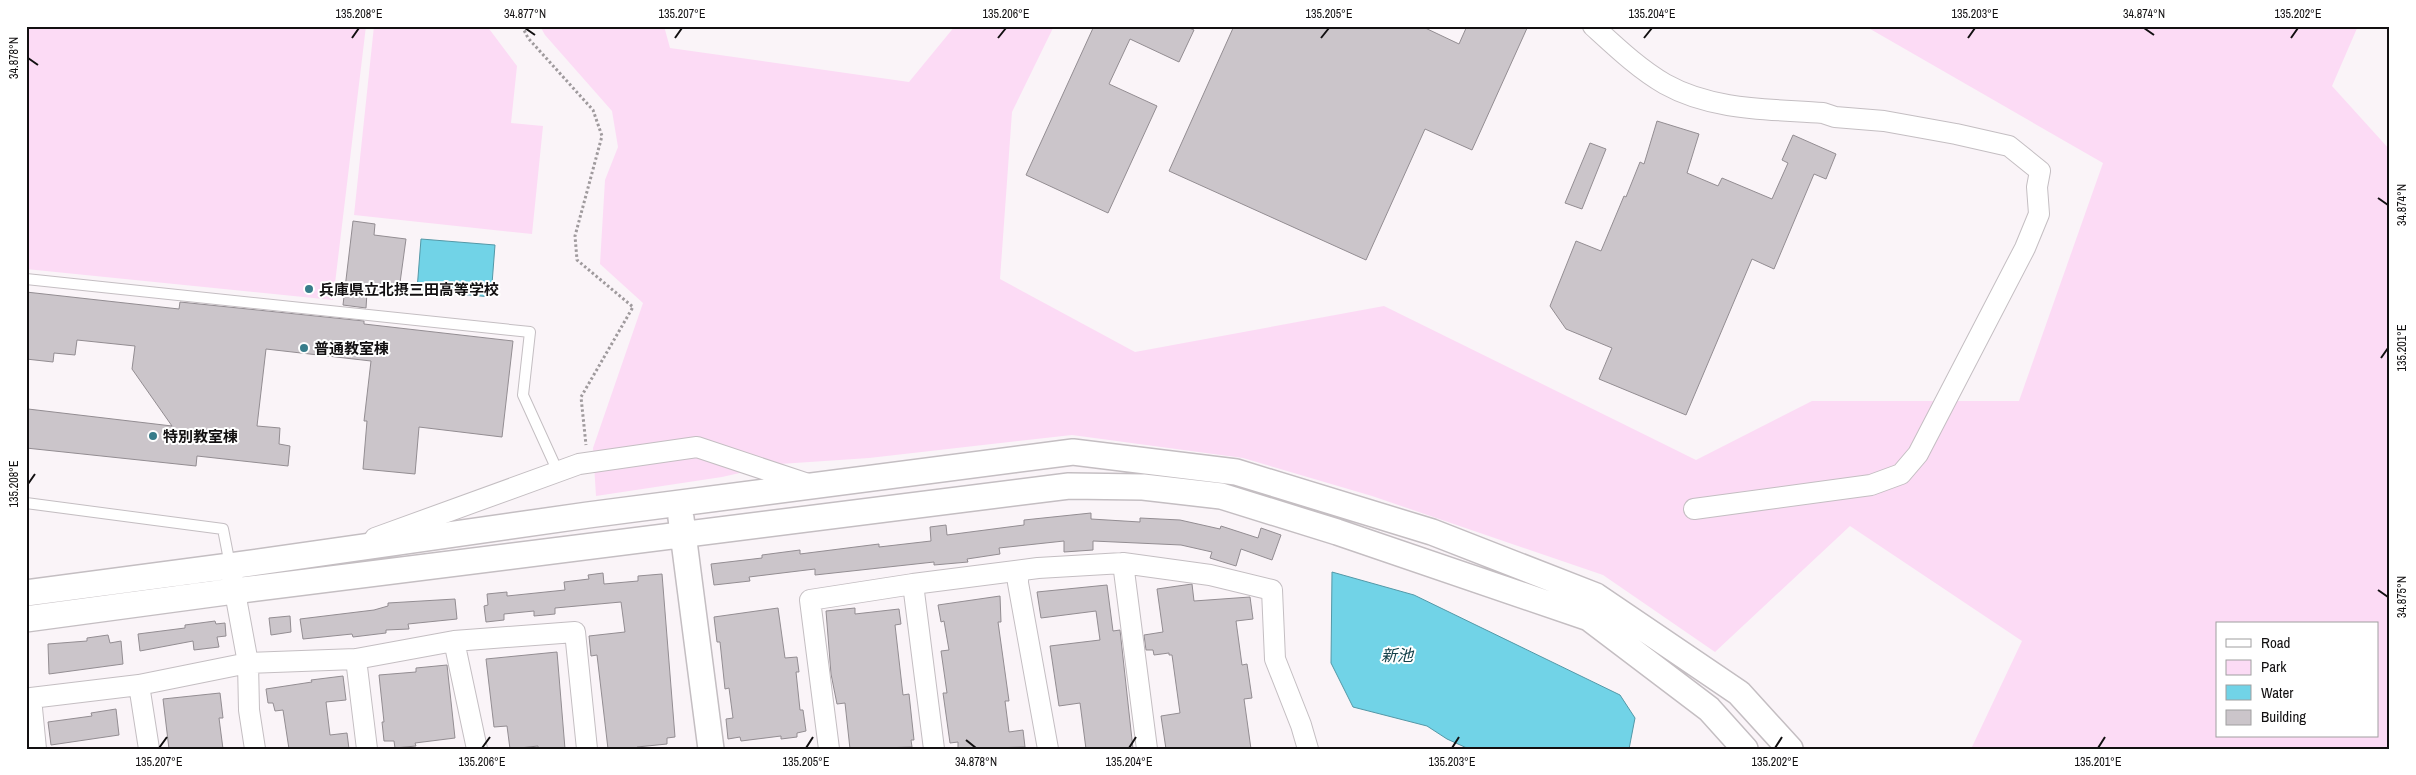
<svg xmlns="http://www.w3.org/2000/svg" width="2416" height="775" viewBox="0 0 2416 775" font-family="'Archivo Narrow','Noto Sans JP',sans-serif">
	<rect width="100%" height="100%" fill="#faf4f8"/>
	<path fill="#fcdbf5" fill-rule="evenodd" d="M26 26H366L333 300 26 269Z
		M374 26H487L517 66 511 123 543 126 532 234 354 215Z
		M540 26H664L670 48 909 82 955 26H1054L1012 112 1000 279 1135 352 1384 306 1696 460 1812 401H2019L2103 163 1865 26H2358L2332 86 2390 150V749H1971L2022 641 1850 526 1715 652 1603 575 1372 496 1243 458 1072 435 869 458 780 464 722 477 596 496 593 448 643 303 600 264 605 180 618 147 612 111 545 35ZM2217 624H2377V736H2217Z"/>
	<path fill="#71d3e7" stroke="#5498a7" d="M421 239 495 245 491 297 417 290Z
		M1332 572 1414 595 1620 695 1635 718 1629 749H1469L1447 739 1427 726 1353 707 1331 663Z"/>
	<path fill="#cbc5ca" stroke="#938d92" d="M1094 26H1185L1194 30 1179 62 1130 39 1109 84 1157 106 1108 213 1026 175Z
		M1234 26H1421L1459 44 1467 26H1528L1472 150 1425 129 1366 260 1169 171Z
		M1657 121 1699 134 1687 173 1718 186 1722 178 1772 199 1788 163 1782 160 1793 135 1836 154 1826 179 1814 174 1774 269 1752 259 1686 415 1599 379 1612 348 1566 329 1550 306 1576 241 1601 251 1624 196 1626 197 1640 162 1644 164Z
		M1590 143 1606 149 1582 209 1565 203Z
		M353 221 375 224 374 235 406 239 399 290 393 289 392 297 367 293 366 308 343 305Z
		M26 292 179 309 180 302 364 321V324L513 341 502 437 419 427 415 474 363 469 367 421H364L371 361 266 349 257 426 280 428 279 444 290 446 288 466 197 456 196 466 26 448 28 409 172 426 132 369 135 346 77 340 75 355 54 353 53 362 26 359Z
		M1091 513V519L1140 522V518L1180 520 1220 529 1221 526 1258 538 1261 528 1281 535 1272 560 1241 549 1236 566 1210 558 1212 552 1181 545 1093 541V550L1064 552V541L999 548 1000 554 967 559 968 562 934 565V562L815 575V569L749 577 750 581 714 585 711 564 762 558V555L800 550V554L879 544V547L931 541 930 527 946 525 947 535 1024 525V520Z
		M603 573 604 584 638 581V576L662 574 675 737 667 738V744L637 747 638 749H608L597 655 591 656 589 636 625 632 621 602 555 608V614L534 616V611L504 614V620L486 622 484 606 488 605 487 594 507 592V596L565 590 564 582 589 579 588 575Z
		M1192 584 1194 601 1250 597 1253 619 1236 621 1242 665 1247 664 1252 698 1244 699 1251 749H1166L1161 716 1180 713 1172 655H1169V653L1154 655 1153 650H1146L1144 635 1163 632 1157 589Z
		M1107 585 1113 631 1120 630 1133 749H1086L1080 703 1059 706 1050 646 1100 640 1096 611 1041 618 1037 592Z
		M1000 596 1001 622H998L1009 701H1005L1009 732 1023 730 1025 747 958 749V742L950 743 943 693H947L941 651 949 650 944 621 941 622 938 605Z
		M455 599 457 619 408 624 409 629 386 630V633L353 637 352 634 303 639 300 619 374 610 388 606V603Z
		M778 608 785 658 797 657 799 672H796L800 710H803L806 731 797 733V737L781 739V736L741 741 740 737 728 739 726 719 733 718 729 688 725 689 720 642H717L714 617Z
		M855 608V614L899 609 901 624 895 625 903 695 909 694 914 740H911L912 747 850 749 845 703 837 704 831 674 826 611Z
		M290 616 291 632 271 635 269 618Z
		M215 621 216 624 225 623 226 636 217 637 219 647 194 650 193 641 140 651 138 634 185 628V625Z
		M108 635 110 643 121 641 123 664 49 674 48 644 87 641V638Z
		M557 652 565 749H538V746L510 749 507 726 494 727 486 659Z
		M447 665 455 738 415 743 416 746 395 748 394 741H384L382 722H384L379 675 416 672V668Z
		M343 676 346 700 326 702 330 735 347 733 349 749H289L283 710 275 711 273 703H268L266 689 312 682 311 680Z
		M220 693 223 718H219L223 749H169L163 699Z
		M116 709 119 735 51 745 48 722 92 716 91 713Z"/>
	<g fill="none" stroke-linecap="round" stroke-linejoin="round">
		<g stroke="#c4bec2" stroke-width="12">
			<path id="service" d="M26 279 530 332 523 395 558 472
				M26 503 223 529 230 565"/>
		</g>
		<g stroke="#c4bec2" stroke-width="22">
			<path id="minor" d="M1593 26C1616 47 1639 69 1665 84 1713 111 1771 109 1823 113L1835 117 1884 121 1956 134 2009 146 2040 171 2037 187 2039 214 2025 248 1918 454 1901 474 1871 485 1694 509
				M375 538 579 464 697 447 811 485
				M1018 571V583L1048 749
				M232 576 248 663 249 710 255 749
				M913 584 934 749
				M454 641 477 749
				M356 659 367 749
				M139 685 248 663 356 659 454 641 575 632 587 749
				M36 749 31 698 139 685 149 749
				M829 749 810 600 913 584 1038 568 1123 563
				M1147 749 1123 563 1210 575 1272 590 1275 659 1301 725 1308 749"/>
		</g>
		<g stroke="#c4bec2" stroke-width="28">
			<path id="tertiary" d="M681 518 711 749
				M26 593 230 566 588 515 1073 452 1236 472 1432 532 1596 596 1739 693 1790 749
				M26 619 234 591 1069 486 1143 487 1221 496 1337 532 1589 618 1709 709 1745 749"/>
		</g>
		<path stroke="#9f9a9d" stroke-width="3" stroke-dasharray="2.5 2.5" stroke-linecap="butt" d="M522 26 528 38 593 110 602 136 575 236 577 260 633 307 581 397 586 445"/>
		<use href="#service" stroke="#fff" stroke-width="10"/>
		<use href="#minor" stroke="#fff" stroke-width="20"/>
		<use href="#tertiary" stroke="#fff" stroke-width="25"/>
	</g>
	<path fill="none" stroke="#121011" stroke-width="2" d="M525 28 535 35M2144 28 2154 35M352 38 359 28M675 38 682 28M998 38 1006 28M1321 38 1329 28M1644 38 1652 28M1968 38 1975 28M2291 38 2298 28M28 58 38 65M2378 198 2388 205M2381 358 2388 348M28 484 35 474M2378 590 2388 597M966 740 976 748M159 748 167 737M482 748 490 737M806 748 813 737M1129 748 1136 737M1452 748 1459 737M1775 748 1782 737M2098 748 2105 737"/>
	<g fill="#377c8a" stroke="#fff" stroke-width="2">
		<circle cx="309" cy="289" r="5"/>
		<circle cx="304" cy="348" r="5"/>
		<circle cx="153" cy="436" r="5"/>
	</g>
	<g text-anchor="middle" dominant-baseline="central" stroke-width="4" stroke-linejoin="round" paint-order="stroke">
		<g font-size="15" font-weight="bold" fill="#121011" stroke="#fff" text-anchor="start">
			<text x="319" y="289">兵庫県立北摂三田高等学校</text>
			<text x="314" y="348">普通教室棟</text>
			<text x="163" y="436">特別教室棟</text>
		</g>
		<g font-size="16" font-style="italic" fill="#134049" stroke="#fff">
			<text x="1397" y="655">新池</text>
		</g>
	</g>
	<rect width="2416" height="775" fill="none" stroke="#ffffff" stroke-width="55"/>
	<rect x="2216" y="622" width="162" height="115" fill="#ffffff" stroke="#a09fa0"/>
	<rect x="2226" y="639" width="25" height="8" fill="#ffffff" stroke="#a09fa0"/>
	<text x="2261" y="648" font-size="15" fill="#121011">Road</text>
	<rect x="2226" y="660" width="25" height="15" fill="#fcdbf5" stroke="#a09fa0"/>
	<text x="2261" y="672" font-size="15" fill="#121011">Park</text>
	<rect x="2226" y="685" width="25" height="15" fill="#71d3e7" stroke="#a09fa0"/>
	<text x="2261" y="698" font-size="15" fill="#121011">Water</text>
	<rect x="2226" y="710" width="25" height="15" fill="#cbc5ca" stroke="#a09fa0"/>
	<text x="2261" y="722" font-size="15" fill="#121011">Building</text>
	<rect x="28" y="28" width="2360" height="720" fill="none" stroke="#121011" stroke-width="2"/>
	<g font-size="12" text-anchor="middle" fill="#121011">
		<text x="359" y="18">135.208°E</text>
		<text x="525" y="18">34.877°N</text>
		<text x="682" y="18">135.207°E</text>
		<text x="1006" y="18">135.206°E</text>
		<text x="1329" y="18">135.205°E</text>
		<text x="1652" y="18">135.204°E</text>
		<text x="1975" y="18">135.203°E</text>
		<text x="2144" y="18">34.874°N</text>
		<text x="2298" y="18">135.202°E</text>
		<text transform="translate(14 58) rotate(-90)" y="4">34.878°N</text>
		<text transform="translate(2402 205) rotate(-90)" y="4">34.874°N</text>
		<text transform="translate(2402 348) rotate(-90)" y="4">135.201°E</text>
		<text transform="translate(14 484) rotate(-90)" y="4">135.208°E</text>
		<text transform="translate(2402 597) rotate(-90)" y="4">34.875°N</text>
		<text x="159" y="766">135.207°E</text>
		<text x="482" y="766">135.206°E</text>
		<text x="806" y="766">135.205°E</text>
		<text x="976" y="766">34.878°N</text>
		<text x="1129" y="766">135.204°E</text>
		<text x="1452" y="766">135.203°E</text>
		<text x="1775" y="766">135.202°E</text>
		<text x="2098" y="766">135.201°E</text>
	</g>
</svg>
